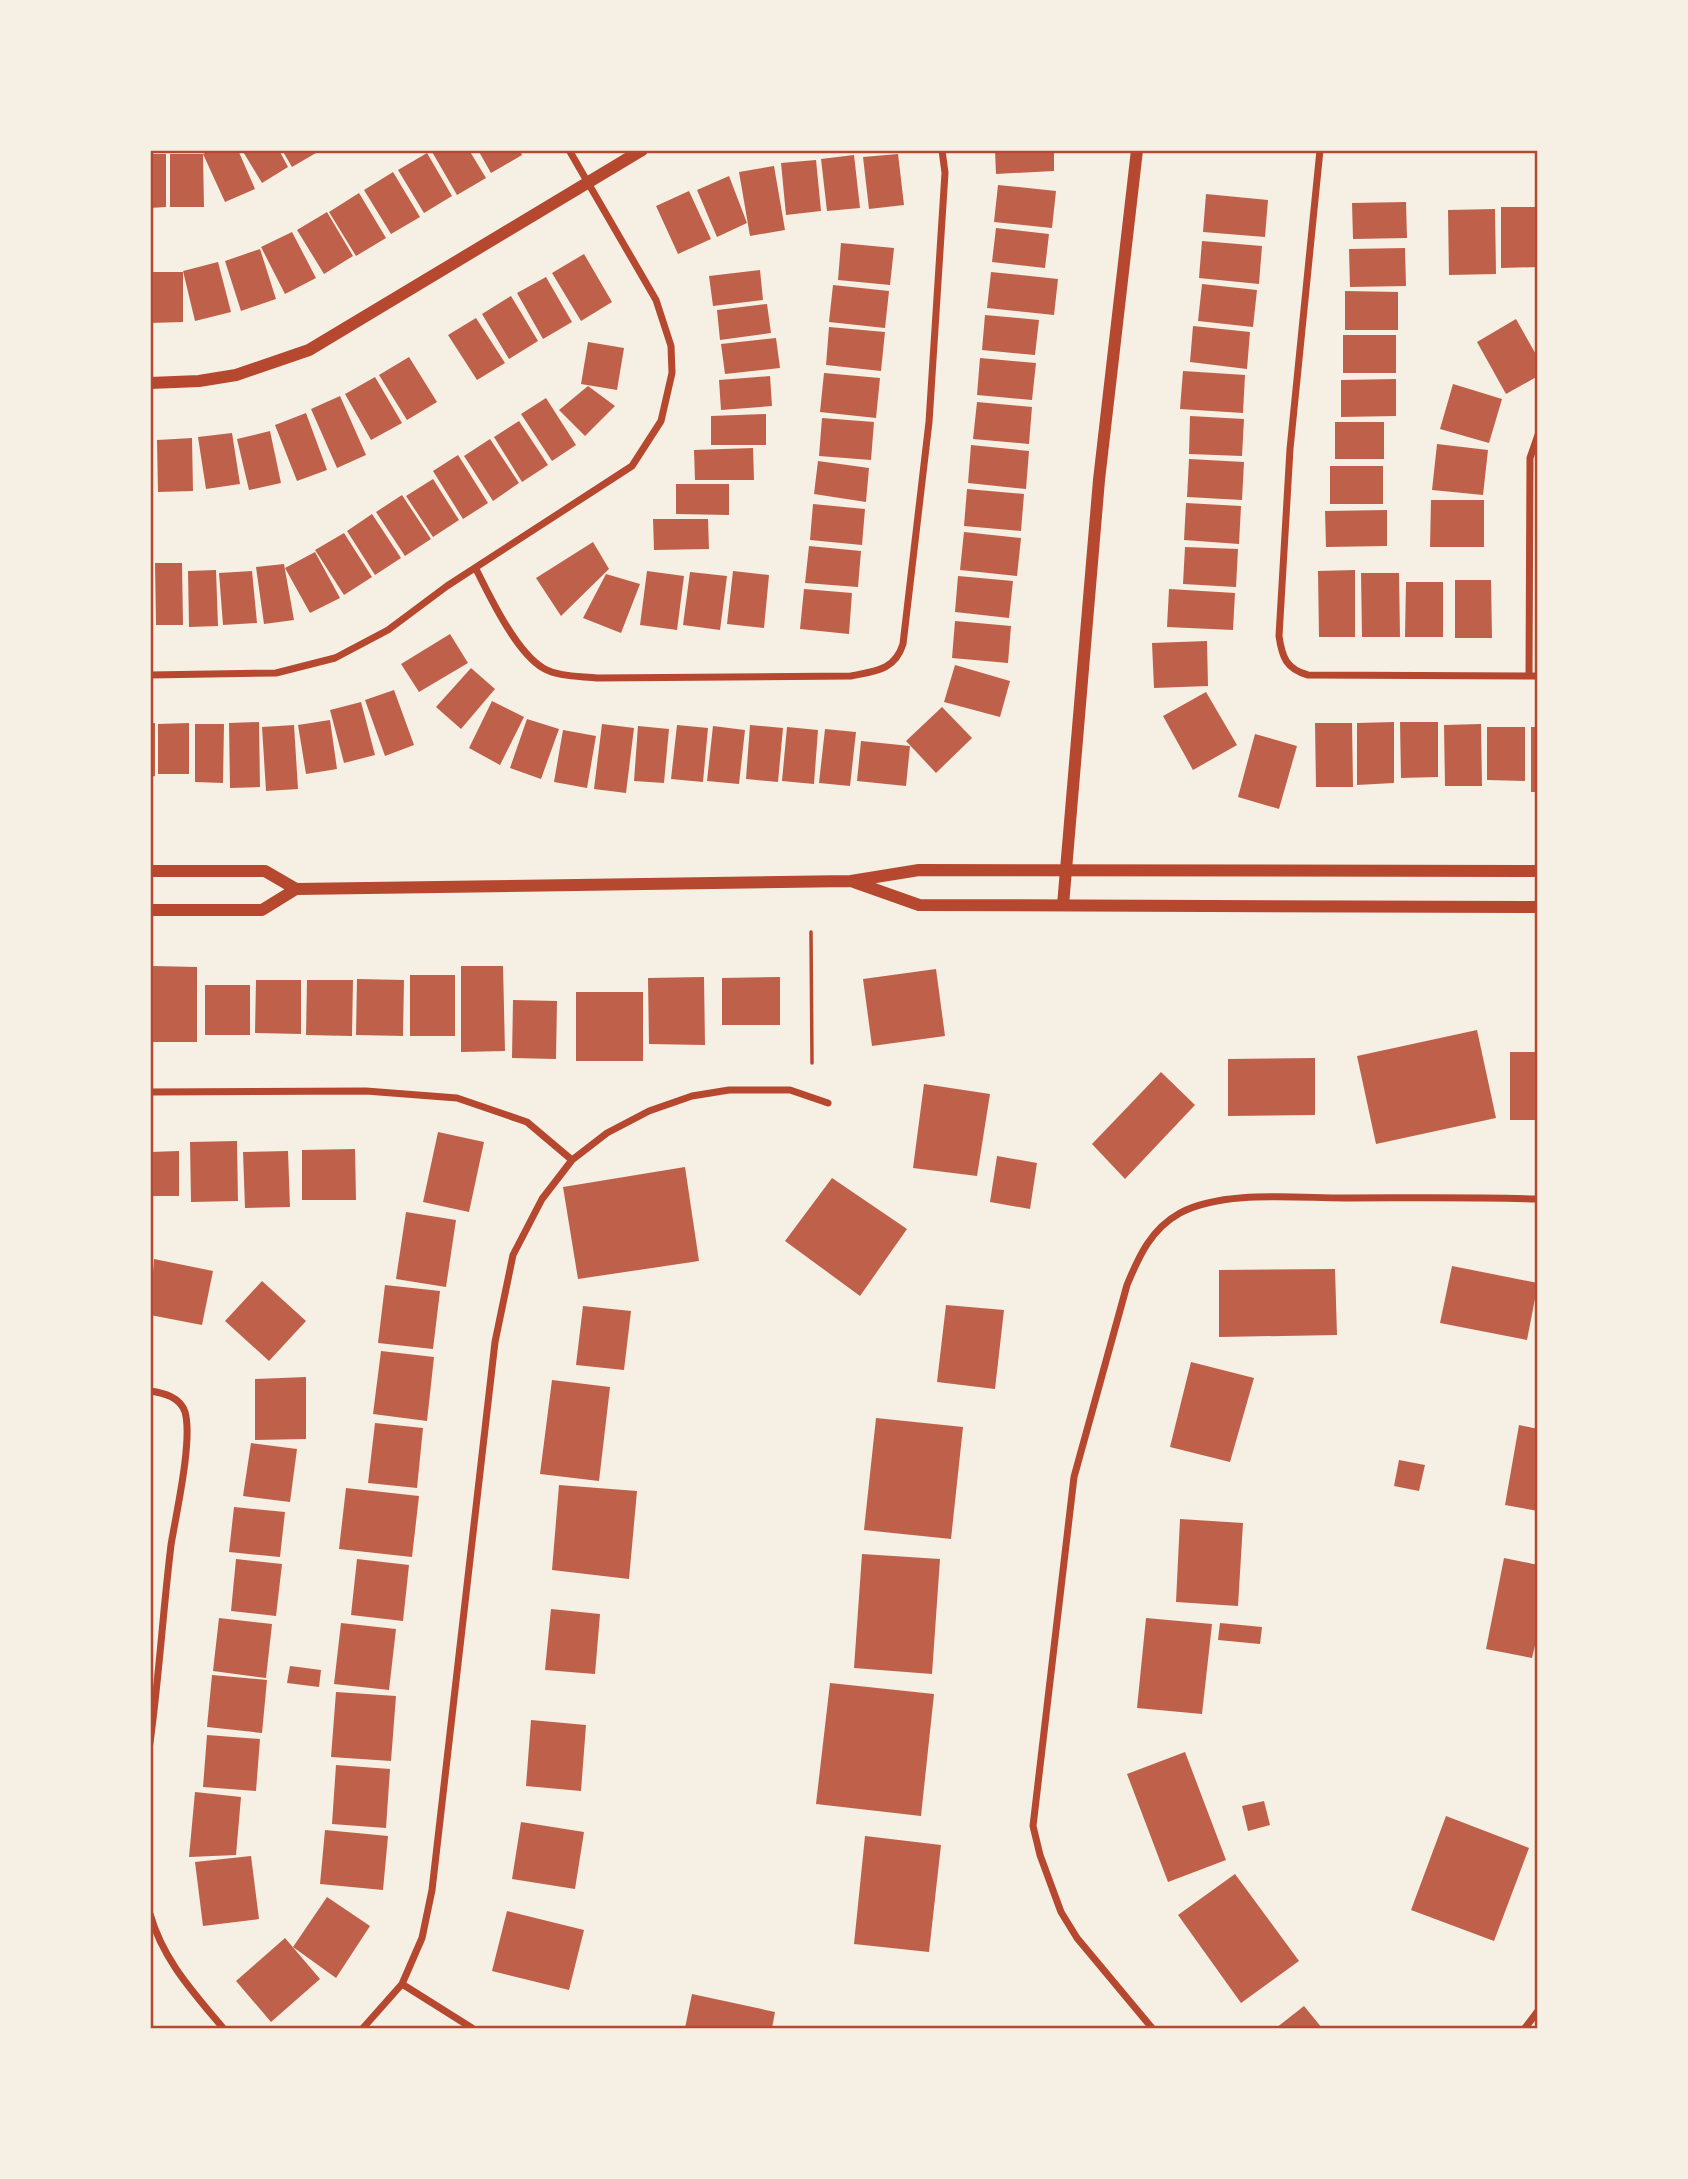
<svg xmlns="http://www.w3.org/2000/svg" width="1688" height="2179" viewBox="0 0 1688 2179" font-family="Karla,sans-serif">
	<rect width="100%" height="100%" fill="#f6efe4"/>
	<path fill="#bf614a" d="M212 150H238L255 189 225 202 203 154Z
		M242 150H279L288 167 262 183Z
		M282 150H321L292 167Z
		M431 150H469L486 178 457 195Z
		M478 150H520L522 155 491 173Z
		M995 150H1054V171L996 174Z
		M427 153 452 196 424 213 398 170Z
		M150 154H166V207L150 208Z
		M170 154H203L204 207H170Z
		M898 154 904 205 869 209 863 157Z
		M854 155 860 208 827 211 821 159Z
		M816 160 821 211 786 215 781 163Z
		M774 166 785 230 750 236 739 172Z
		M393 172 420 217 391 234 364 190Z
		M729 176 747 223 717 237 697 190Z
		M998 185 1056 191 1052 228 994 222Z
		M689 191 711 239 678 254 656 206Z
		M359 193 386 238 356 256 329 212Z
		M1206 194 1268 200 1265 237 1203 232Z
		M1406 202 1407 238 1353 239 1352 203Z
		M1501 207H1538V267L1501 268Z
		M1495 209 1496 274 1449 275 1448 210Z
		M327 212 353 256 324 274 297 230Z
		M996 228 1049 234 1045 268 992 262Z
		M292 232 316 278 285 294 261 247Z
		M1202 241 1262 246 1259 284 1199 278Z
		M841 243 894 248 890 285 838 280Z
		M1405 248 1406 286 1350 287 1349 249Z
		M260 249 276 299 241 311 225 261Z
		M584 254 612 302 581 321 552 273Z
		M218 262 231 312 195 321 183 271Z
		M760 270 763 300 713 306 709 276Z
		M150 272H183V322L150 323Z
		M991 272 1058 279 1054 315 987 308Z
		M546 277 572 322 543 339 517 293Z
		M1202 284 1257 290 1253 327 1198 321Z
		M833 285 889 291 885 328 829 322Z
		M1345 291 1398 292V330H1345Z
		M511 296 538 341 509 359 482 314Z
		M767 304 771 333 720 340 717 310Z
		M985 315 1039 320 1035 355 982 350Z
		M476 318 505 363 477 380 448 335Z
		M1516 319 1538 358V376L1506 394 1477 342Z
		M1193 326 1250 332 1247 369 1190 362Z
		M829 327 885 332 881 371 826 365Z
		M1343 335H1396V373H1343Z
		M776 338 780 368 725 374 721 344Z
		M588 342 624 348 617 390 581 384Z
		M409 357 437 402 407 420 379 375Z
		M980 358 1036 363 1032 400 977 395Z
		M1183 371 1245 375 1243 413 1180 409Z
		M824 373 880 378 876 418 820 412Z
		M770 376 772 406 721 410 719 380Z
		M375 377 402 423 371 440 345 394Z
		M1396 379V416L1341 417V380Z
		M1453 384 1502 399 1489 443 1440 429Z
		M588 386 615 406 585 436 559 410Z
		M340 396 366 455 337 468 311 409Z
		M546 398 576 445 552 461 521 414Z
		M977 402 1032 407 1029 444 973 439Z
		M306 413 327 470 297 481 275 425Z
		M766 414V445H711V416Z
		M1190 416 1244 419 1242 456 1189 454Z
		M822 418 874 422 871 460 819 456Z
		M519 421 548 465 522 482 494 437Z
		M1335 422H1384V459H1335Z
		M270 431 281 483 249 490 237 439Z
		M232 433 240 484 206 489 198 437Z
		M192 438 193 491 158 492 157 440Z
		M490 439 519 483 493 501 464 456Z
		M1437 444 1488 450 1483 495 1432 490Z
		M971 445 1029 451 1026 489 968 483Z
		M753 448 754 480H695L694 450Z
		M458 455 488 503 463 519 433 471Z
		M1189 459 1244 462 1242 500 1187 497Z
		M818 461 869 468 866 502 814 494Z
		M1330 466H1383V504H1330Z
		M433 479 459 520 433 537 406 496Z
		M676 484H729V515L676 514Z
		M967 489 1024 494 1021 531 964 526Z
		M402 495 431 539 405 556 376 512Z
		M1431 500H1484V547H1430Z
		M1186 503 1241 506 1239 544 1184 540Z
		M813 504 865 509 862 545 810 540Z
		M1387 510V546L1326 547 1325 511Z
		M372 514 401 558 375 575 347 531Z
		M653 519H708L709 549 654 550Z
		M964 532 1021 538 1017 576 960 570Z
		M344 533 372 577 344 595 315 550Z
		M593 542 609 569 561 616 536 578Z
		M809 546 861 551 858 587 805 583Z
		M1185 547 1238 549 1236 587 1183 584Z
		M315 552 340 598 310 613 285 568Z
		M155 563H182L183 625H156Z
		M284 564 294 620 264 624 256 567Z
		M216 570 218 626 189 627 188 571Z
		M1355 570V637H1319L1318 571Z
		M252 571 257 623 223 625 219 573Z
		M647 571 684 576 677 630 640 625Z
		M733 571 769 575 764 628 727 624Z
		M690 572 727 576 720 630 683 625Z
		M1361 573H1399L1400 637H1362Z
		M606 574 640 584 621 633 583 618Z
		M958 576 1013 581 1009 618 955 612Z
		M1455 580H1491L1492 638H1455Z
		M1406 582H1443V637H1405Z
		M804 589 852 593 849 634 800 629Z
		M1169 589 1235 593 1233 630 1167 627Z
		M955 621 1011 626 1008 663 952 658Z
		M450 634 468 663 419 692 401 664Z
		M1207 641 1208 686 1154 688 1152 643Z
		M955 665 1010 681 1000 717 944 702Z
		M471 668 495 689 461 729 436 707Z
		M394 690 414 745 385 756 365 700Z
		M1206 692 1237 745 1193 770 1163 716Z
		M492 701 524 717 500 765 469 748Z
		M361 702 375 755 344 763 330 710Z
		M942 707 972 738 936 773 906 741Z
		M527 719 559 729 541 779 510 768Z
		M330 720 337 769 306 774 298 725Z
		M259 722 260 787 230 788 229 723Z
		M1394 722V783L1357 785V723Z
		M1400 722H1438V777L1401 778Z
		M150 723H155V776L150 777Z
		M189 723V774H158V724Z
		M1315 723H1352L1353 787H1316Z
		M195 724H224L223 783 195 782Z
		M602 724 634 728 626 793 594 789Z
		M1481 724 1482 786H1445L1444 725Z
		M294 725 298 789 266 791 262 727Z
		M677 725 708 728 703 782 671 779Z
		M750 725 783 728 778 782 746 779Z
		M638 726 669 729 664 783 634 781Z
		M713 726 745 730 739 784 707 781Z
		M787 727 818 730 814 784 782 781Z
		M1487 727H1525V781L1487 780Z
		M1531 727H1538V792H1531Z
		M825 729 856 732 850 786 819 783Z
		M563 730 596 736 587 788 554 782Z
		M1255 734 1297 746 1279 809 1238 797Z
		M861 741 910 746 906 786 857 781Z
		M153 966 197 967V1042H153Z
		M461 966H503L505 1051 461 1052Z
		M936 969 945 1036 872 1046 863 979Z
		M410 975H455V1036H410Z
		M704 977 705 1045 649 1044 648 978Z
		M780 977V1025H722V978Z
		M357 979 404 980 403 1036 356 1035Z
		M256 980H301V1034L255 1033Z
		M307 980H353L352 1036 306 1035Z
		M205 985H250V1035H205Z
		M576 992H643V1061H576Z
		M513 1000 557 1001 556 1059 512 1058Z
		M1477 1030 1496 1118 1376 1144 1357 1056Z
		M1510 1052H1538V1120H1510Z
		M1315 1058V1115L1228 1116V1059Z
		M1161 1072 1195 1105 1125 1179 1092 1144Z
		M924 1084 990 1094 977 1176 913 1168Z
		M438 1132 484 1142 469 1212 423 1202Z
		M237 1141 238 1201 191 1202 190 1142Z
		M355 1149 356 1200H302V1150Z
		M179 1151V1196H150V1152Z
		M288 1151 290 1207 245 1208 243 1152Z
		M997 1156 1037 1163 1030 1209 990 1202Z
		M685 1167 699 1261 578 1279 563 1187Z
		M832 1178 907 1229 860 1296 785 1241Z
		M406 1212 456 1220 446 1287 396 1279Z
		M154 1259 213 1271 202 1325 150 1315Z
		M1452 1266 1538 1283 1527 1340 1440 1323Z
		M1335 1269 1337 1335 1219 1337V1270Z
		M262 1281 306 1321 269 1361 225 1321Z
		M385 1285 440 1291 433 1349 378 1343Z
		M946 1305 1004 1310 995 1389 937 1382Z
		M583 1306 631 1311 624 1370 576 1365Z
		M381 1351 434 1357 427 1421 373 1414Z
		M1191 1362 1254 1378 1230 1462 1170 1447Z
		M306 1377V1439L255 1440V1379Z
		M552 1380 610 1387 599 1481 540 1474Z
		M876 1418 963 1427 951 1539 864 1530Z
		M375 1423 423 1428 417 1488 368 1483Z
		M1519 1425 1538 1429V1511L1505 1505Z
		M251 1443 297 1449 290 1502 243 1496Z
		M1399 1460 1425 1465 1419 1491 1394 1486Z
		M559 1485 637 1491 629 1579 552 1570Z
		M346 1488 419 1496 412 1557 339 1549Z
		M234 1507 285 1512 280 1557 229 1552Z
		M1180 1519 1243 1523 1238 1606 1176 1602Z
		M862 1554 940 1559 932 1674 854 1668Z
		M1504 1558 1538 1565V1633L1532 1658 1486 1649Z
		M236 1559 282 1564 276 1616 231 1611Z
		M357 1559 409 1565 403 1621 351 1615Z
		M551 1609 600 1614 595 1674 545 1670Z
		M219 1618 272 1624 266 1678 213 1671Z
		M1146 1618 1212 1624 1202 1714 1137 1708Z
		M341 1623 396 1629 389 1690 334 1684Z
		M1220 1623 1262 1627 1260 1644 1218 1640Z
		M290 1666 321 1670 319 1687 287 1683Z
		M212 1675 267 1680 262 1733 207 1727Z
		M830 1683 934 1694 921 1816 816 1804Z
		M336 1692 396 1696 391 1761 331 1757Z
		M531 1720 586 1725 581 1791 526 1786Z
		M207 1735 260 1739 256 1791 203 1787Z
		M1185 1752 1226 1860 1168 1882 1127 1774Z
		M336 1765 390 1769 386 1828 332 1824Z
		M195 1792 241 1797 236 1855 189 1857Z
		M1264 1801 1270 1825 1248 1831 1242 1806Z
		M1446 1816 1529 1848 1494 1941 1411 1910Z
		M521 1822 584 1832 575 1889 512 1879Z
		M325 1830 388 1836 383 1890 320 1884Z
		M865 1836 941 1845 929 1952 854 1944Z
		M251 1856 259 1919 203 1926 195 1862Z
		M1235 1874 1299 1961 1241 2003 1178 1915Z
		M327 1897 370 1926 336 1978 293 1947Z
		M507 1911 584 1930 569 1990 492 1971Z
		M285 1938 320 1979 271 2022 236 1981Z
		M692 1994 775 2012 772 2028H685Z
		M1304 2006 1322 2028H1276Z"/>
	<g fill="none" stroke-linecap="round" stroke-linejoin="round">
		<path stroke="#b5482f" stroke-width="3.5" d="M811 932 812 1063"/>
		<path stroke="#b5482f" stroke-width="7" d="M1320 150 1290 449 1279 636C1282 657 1286 669 1308 675L1538 676
			M476 569C490 597 516 652 543 668 558 677 580 676 597 678L851 676C876 671 895 670 903 644L929 422 945 173 942 150
			M150 675 276 673 335 658 388 630 447 586 632 466 661 421 672 373 671 346 656 300 569 150
			M1529 676 1530 458 1538 435
			M150 1092 366 1091 457 1098 527 1122 572 1160
			M150 1391C164 1393 180 1397 185 1412 193 1440 176 1514 171 1545 163 1611 159 1677 150 1743
			M150 1914C163 1960 193 1992 223 2028
			M402 1984 472 2028
			M363 2028 402 1984 422 1938 432 1890 495 1342 513 1255 542 1199 572 1160 607 1133 649 1111 692 1096 729 1090H790L828 1103
			M1152 2028 1077 1938 1061 1912 1040 1855 1033 1826 1074 1477 1127 1285C1139 1256 1151 1229 1180 1213 1223 1190 1295 1198 1344 1198 1409 1198 1473 1197 1538 1199
			M1525 2028 1538 2011"/>
		<path stroke="#b5482f" stroke-width="12" d="M150 383 199 381 236 375 309 350 642 150
			M1063 905 1099 480 1137 150"/>
		<path stroke="#b5482f" stroke-width="12" d="M150 871H265L296 889
			M854 882 919 905 1538 907
			M150 910H262L296 889 851 881 919 870 1538 871"/>
	</g>
	<rect width="1688" height="2179" fill="none" stroke="#f6efe4" stroke-width="304"/>
	<rect x="152" y="152" width="1384" height="1875" fill="none" stroke="#b5482f" stroke-width="2.5"/>
</svg>
